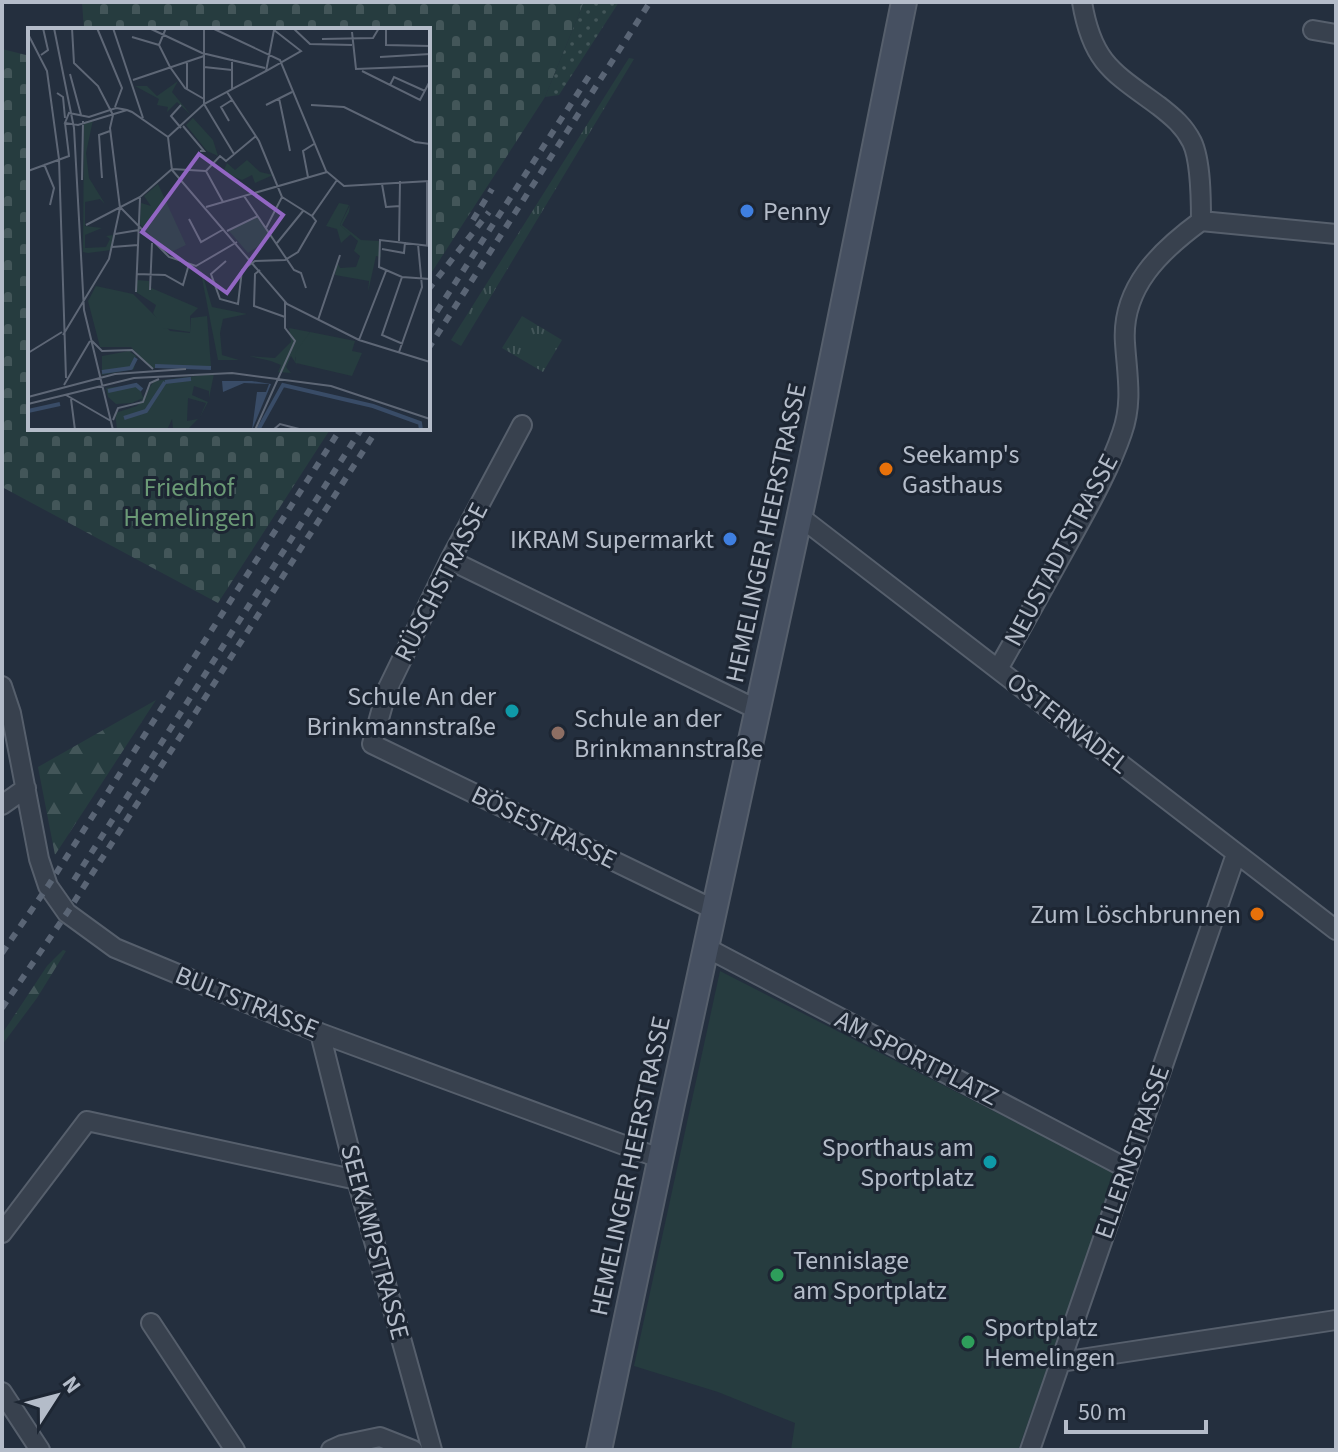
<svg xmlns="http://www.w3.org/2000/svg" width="1338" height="1452" viewBox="0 0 1338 1452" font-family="'Source Sans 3',sans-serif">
	<defs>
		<pattern id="grass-tufts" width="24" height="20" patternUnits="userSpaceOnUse" patternTransform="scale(2)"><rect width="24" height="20" fill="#263c3f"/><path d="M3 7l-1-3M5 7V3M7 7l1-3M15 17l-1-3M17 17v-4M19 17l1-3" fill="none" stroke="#435659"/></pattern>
		<pattern id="forest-firs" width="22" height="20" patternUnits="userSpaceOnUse" patternTransform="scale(2)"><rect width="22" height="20" fill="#263c3f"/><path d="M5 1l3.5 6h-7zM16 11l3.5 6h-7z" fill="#435659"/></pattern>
		<pattern id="cemetery-stones" width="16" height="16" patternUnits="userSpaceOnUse" patternTransform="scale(2)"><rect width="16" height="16" fill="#263c3f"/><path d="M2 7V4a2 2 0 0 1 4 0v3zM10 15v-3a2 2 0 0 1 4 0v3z" fill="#435659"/></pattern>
		<pattern id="garden-dots" width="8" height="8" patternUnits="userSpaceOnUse" patternTransform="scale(2)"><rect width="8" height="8" fill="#263c3f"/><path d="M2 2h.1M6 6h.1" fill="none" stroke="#435659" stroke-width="1.8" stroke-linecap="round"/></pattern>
	</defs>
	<rect width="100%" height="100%" fill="#242f3e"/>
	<path fill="url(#grass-tufts)" d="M629 58 634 59 461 346 451 340Z
		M522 316 562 340 543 372 502 348Z"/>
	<path fill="url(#forest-firs)" d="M156 700 55 855 38 767Z
		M63 950 66 951 37 998 2 1045V1034L47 966Z"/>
	<path fill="url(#cemetery-stones)" d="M82 2H584L545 97 428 278V30H84Z
		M2 49 30 56V428H331L218 603 2 487Z"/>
	<path fill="url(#garden-dots)" d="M584 2H619L559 95 545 97Z"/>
	<path fill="#263c3f" d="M720 971 1117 1174 1018 1450H791L795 1423 718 1392 634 1366Z"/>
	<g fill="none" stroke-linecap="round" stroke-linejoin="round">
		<g stroke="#565f6c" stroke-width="22">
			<path id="street" d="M1082 2C1092 62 1112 72 1159 106 1173 117 1184 126 1192 142 1201 161 1201 200 1201 221
				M1313 30 1336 34
				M1201 221 1336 234
				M522 425 450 560 387 690 372 744 715 910
				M799 516 1336 930
				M450 560 756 709
				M998 669C1022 627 1045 585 1069 542 1088 507 1109 471 1122 433 1133 402 1127 375 1125 343 1121 288 1160 251 1201 221
				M2 686 11 713 39 859 48 886 67 913 115 948 320 1033 659 1158
				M2 805 26 788
				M707 948 1126 1168
				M320 1033 357 1180 432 1450
				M2 1233 87 1121 357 1180
				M151 1323 235 1450
				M1061 1362 1336 1320
				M2 1392 40 1450
				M331 1450 342 1445 380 1437 413 1450
				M1030 1450 1236 854"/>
		</g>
		<g stroke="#565f6c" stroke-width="28">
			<path id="secondary" d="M599 1450C663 1139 732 830 799 519 836 347 869 174 904 2"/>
		</g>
		<use href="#street" stroke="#38414e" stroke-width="18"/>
		<use href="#secondary" stroke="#465061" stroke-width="24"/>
		<path stroke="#5a6575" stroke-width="6" stroke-dasharray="8 8" stroke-linecap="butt" d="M473 220 492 189
			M428 290 489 212
			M428 325 589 76
			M428 349 650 2
			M74 880 362 428
			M2 953 48 886 341 428
			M2 1008 67 913 378 428"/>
	</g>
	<g fill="#3f7fe0" stroke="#1d2633" stroke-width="3">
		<circle cx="747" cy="211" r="8"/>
		<circle cx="730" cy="539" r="8"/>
	</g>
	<g fill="#e8710a" stroke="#1d2633" stroke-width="3">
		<circle cx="886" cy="469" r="8"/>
		<circle cx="1257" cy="914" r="8"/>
	</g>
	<g fill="#0f9aa8" stroke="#1d2633" stroke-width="3">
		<circle cx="512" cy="711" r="8"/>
		<circle cx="990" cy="1162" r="8"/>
	</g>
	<circle fill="#8d6e63" stroke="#1d2633" stroke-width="3" cx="558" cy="733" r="8"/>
	<g fill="#2e9e5b" stroke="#1d2633" stroke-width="3">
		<circle cx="777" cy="1275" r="8"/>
		<circle cx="968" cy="1342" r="8"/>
	</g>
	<g text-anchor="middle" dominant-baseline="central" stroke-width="6" stroke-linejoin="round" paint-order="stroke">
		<g font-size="26" fill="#b4bcc9" stroke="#1d2633" text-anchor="start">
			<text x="763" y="211">Penny</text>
			<text x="902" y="454">Seekamp's<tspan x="902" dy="30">Gasthaus</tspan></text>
			<text x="714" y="539" text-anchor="end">IKRAM Supermarkt</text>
			<text x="496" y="696" text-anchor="end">Schule An der<tspan x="496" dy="30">Brinkmannstraße</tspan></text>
			<text x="574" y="718">Schule an der<tspan x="574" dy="30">Brinkmannstraße</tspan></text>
			<text x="1241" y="914" text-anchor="end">Zum Löschbrunnen</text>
			<text x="974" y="1147" text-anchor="end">Sporthaus am<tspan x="974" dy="30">Sportplatz</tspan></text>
			<text x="793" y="1260">Tennislage<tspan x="793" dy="30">am Sportplatz</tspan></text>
			<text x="984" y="1327">Sportplatz<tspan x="984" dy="30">Hemelingen</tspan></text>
		</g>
		<g font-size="26" fill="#6b9a76" stroke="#1d2633">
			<text x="189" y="487">Friedhof<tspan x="189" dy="30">Hemelingen</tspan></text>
		</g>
		<g font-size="26" fill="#b4bcc9" stroke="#1d2633">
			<text transform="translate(766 533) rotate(-78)">HEMELINGER HEERSTRASSE</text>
			<text transform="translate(1061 550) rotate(-62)">NEUSTADTSTRASSE</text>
			<text transform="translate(441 582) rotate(-63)">RÜSCHSTRASSE</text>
			<text transform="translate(1068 723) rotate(38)">OSTERNADEL</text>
			<text transform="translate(544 827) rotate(26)">BÖSESTRASSE</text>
			<text transform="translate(247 1002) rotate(22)">BULTSTRASSE</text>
			<text transform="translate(917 1058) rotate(27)">AM SPORTPLATZ</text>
			<text transform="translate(1132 1152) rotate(-71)">ELLERNSTRASSE</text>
			<text transform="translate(630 1166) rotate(-78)">HEMELINGER HEERSTRASSE</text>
			<text transform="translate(375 1242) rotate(75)">SEEKAMPSTRASSE</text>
		</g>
	</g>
	<g transform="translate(28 28)">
		<rect width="402" height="402" fill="#242f3e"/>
		<path d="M150 53 144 64 163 87 149 74 139 84 140 79 129 77 131 71 107 58H119L129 68ZM165 90 185 112 190 128 179 123 158 97ZM219 132 232 144 245 147 227 155 224 147 214 152 195 144 199 135 207 142ZM311 175 321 177 312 197 323 206 313 215 309 201 298 198ZM68 258 105 266 142 303 162 305 163 290 179 288 183 338 123 340 103 319H72L60 273ZM101 323 108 328 106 341 74 347V328ZM111 356 115 370 104 375 88 376 80 369 78 360Z" fill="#263c3f"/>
		<path d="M65 92 58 125 61 150 77 176 72 171 57 174V198L74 200 57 207V220L78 219 82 211 78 208 85 207 83 222 60 225 55 224 56 94ZM322 177 321 184 314 197 333 212 351 213 353 229 348 228 340 264 341 253 307 247 309 234 312 240 328 239 332 228 326 223 330 213 312 197ZM172 240 174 244 184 279 219 286 195 291 192 305 194 327 211 332H190ZM261 300 282 304 267 330 269 337 263 328 258 339 263 345 250 344 253 337 243 333 221 328 247 330 263 314ZM186 346 181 370V363L166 358 164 367 180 374 172 389 178 375 160 370 159 393 170 391 159 402 145 400 144 391 139 402H89L87 385 109 378 126 353Z" fill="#263c3f"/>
		<path d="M130 156 158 217 139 226 112 196 113 175 123 178 116 168Z" fill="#263c3f"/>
		<path d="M109 252 121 253V259L170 280 162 288V304L135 300 125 285 128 277 108 264Z" fill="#263c3f"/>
		<path d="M230 188 244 209 220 225 201 203ZM282 304 327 313 324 323 334 325 324 348 268 335 267 325Z" fill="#263c3f"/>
		<path d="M194 353H224L243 356 224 402 229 364H238L241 356 216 355 195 364Z" fill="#394c67"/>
		<path fill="none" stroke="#394c67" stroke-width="4" d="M127 338 183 340M74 344 103 340 108 330M137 354 163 351M80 363 108 357 114 362M0 383 32 376M96 390 118 383 137 354M230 402 255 357 345 378 392 395 393 402"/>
		<path fill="none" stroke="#5e6776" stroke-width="2" d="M26 0 46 100 56 282 85 402M69 0 94 60 87 79M85 0 115 90M121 0 174 25 237 40M138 0 131 17 142 39 157 60 176 71M176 0V76L206 126M184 0 252 32 298 143 316 158 402 153M265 0 282 16 324 17M358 0V17L402 18M324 4 328 41 402 38M0 6 19 43 31 131 38 350M104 9 131 17M294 11 345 10 351 0M13 27 20 22 15 0M352 29 402 26M204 31V61M176 39 204 42M334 43 392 72 402 53M42 46 53 87M105 52 176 28M362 57 366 49 397 63M159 61V33M199 64 231 113 254 169 238 200M29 65 35 69 37 90M251 70 262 123M153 77 143 88 153 100M238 77 264 64M283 77 316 79 387 114 402 116M99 82 50 97 37 95 41 85 61 89 88 80 94 81 99 82 104 84 140 109 144 142 259 276 331 312 402 334M201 93 193 79 204 72M155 98 176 123H172M140 109 176 76 238 43 273 23 246 2 238 43M16 136 26 160 22 177M0 143 41 128 37 95M178 143 192 128 198 133 228 108M178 143 195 174M280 149 275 123 286 116M74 150 71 107 82 103M54 152 55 93M354 156 358 179 372 178M216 168 266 242 273 245 278 260M254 169 284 188M178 179 299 144M93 180 141 229 168 238 209 214M161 191 173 214 196 201M58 197 112 169 144 141 178 143M199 203 230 188M87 206 111 202M371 213 372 153M249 215 275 183M399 217V153M402 218 352 212 351 239 374 249 402 251M84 219 110 217M354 221 376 225 377 214M198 233 183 246 192 271 210 276 214 242 227 233 257 232 270 224 288 193 284 188 309 152M232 242 227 246 226 278 257 289M109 246 137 247 155 257 161 236M374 249 354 307 375 316M122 262 124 215M108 264 112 170M290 292 312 227M35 307 81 231 92 180 82 100 85 87 70 58 46 35 44 0M331 312 358 243M64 313 74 323 104 322 125 341M371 324 394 259 390 216M0 325 34 304M36 357 62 313M38 367 83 393M0 369 87 346 158 341M43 371 47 402M0 376 106 350 204 345 303 358 402 391M85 392 90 380 115 374 122 355 131 351M227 402 267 313 257 300V274M245 402 252 396 275 402"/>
		<path fill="#9266c3" fill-opacity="0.15" stroke="#9266c3" stroke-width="4" d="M171 126 255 187 199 265 114 204Z"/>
		<rect width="402" height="402" fill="none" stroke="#b4bcc9" stroke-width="4"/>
	</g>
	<rect width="1338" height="1452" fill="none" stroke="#b4bcc9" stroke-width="8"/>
	<g transform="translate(56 1396) rotate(54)" stroke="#1d2633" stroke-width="6" paint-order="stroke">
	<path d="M0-6L14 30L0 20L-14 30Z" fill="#b4bcc9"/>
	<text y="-12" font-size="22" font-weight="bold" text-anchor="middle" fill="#b4bcc9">N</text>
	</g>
	<path d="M1066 1420v12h140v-12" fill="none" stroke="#b4bcc9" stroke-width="4"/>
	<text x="1078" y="1420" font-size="24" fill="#b4bcc9" stroke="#1d2633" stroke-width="6" paint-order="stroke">50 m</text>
</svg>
